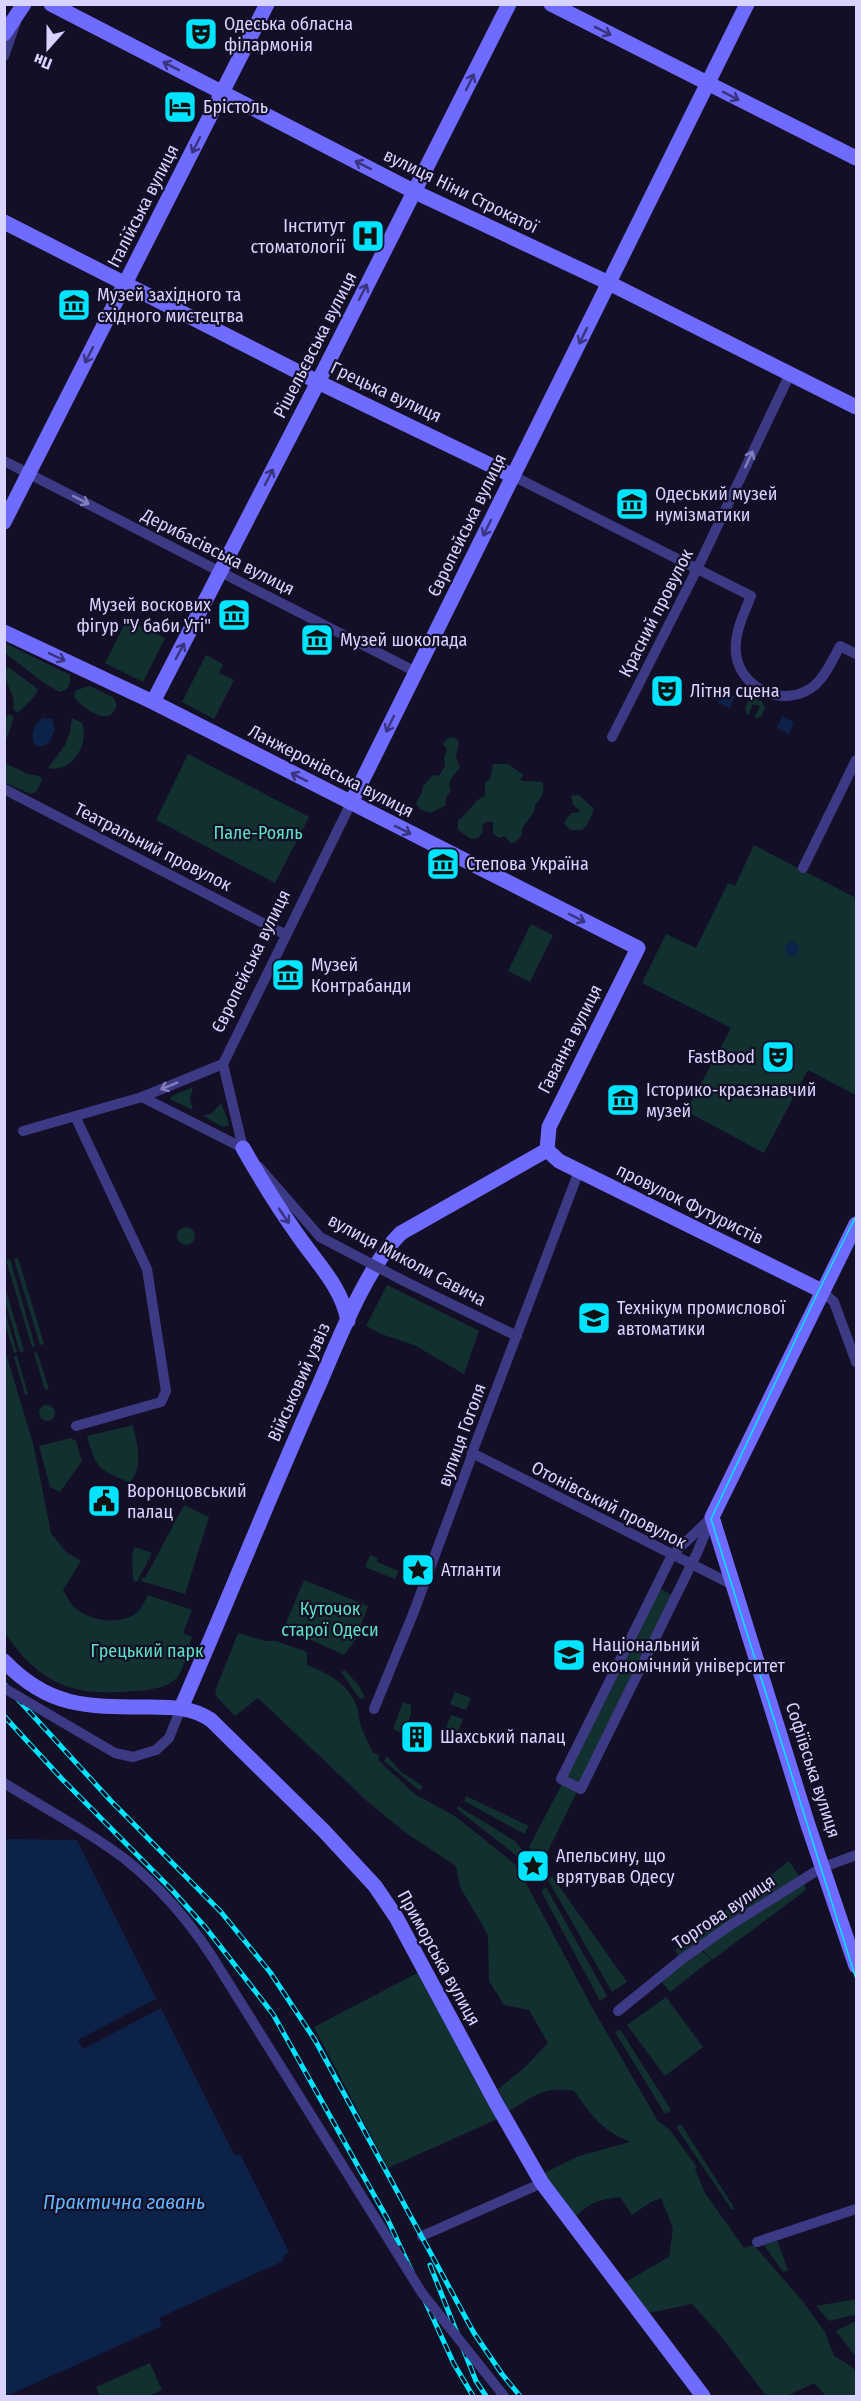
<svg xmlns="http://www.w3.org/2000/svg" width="861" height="2401" viewBox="0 0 861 2401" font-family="'Fira Sans Condensed',sans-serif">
	<rect width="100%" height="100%" fill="#130f26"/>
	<path fill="#12302f" d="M127 619 165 638 143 682 105 663Z
		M5 643 70 675V683L67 689 60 692 45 684 5 653Z
		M206 655 223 664 219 673 234 680 214 719 182 702Z
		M8 667 38 689C37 696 23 708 18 713L13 709C17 693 4 687 5 669Z
		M90 686 114 698 117 705C115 710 113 715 107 716 98 718 77 704 74 696L76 690Z
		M754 699 762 701 765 708 762 716 754 719 760 706 753 704 748 716 745 709 748 701Z
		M10 714 14 718 5 742V718Z
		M72 718 82 723C90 743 72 774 48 768L65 745 70 732Z
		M454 737 459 741 456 757 460 767 451 779 449 786 451 791 446 798 445 806 430 813 420 809 416 803 422 792 423 786 433 775 439 776 445 766 444 758 447 749 443 744 448 738Z
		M188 754 309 817 275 883 156 820Z
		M5 763 28 774 39 776 42 780 37 791 31 794 5 783Z
		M493 764H508L524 775 520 780C528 783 534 780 542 782 546 792 541 798 535 805V810L522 829V835L514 843H510L505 836 499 838 493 833V822H486L482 826 483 832 478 838 471 839 458 830V820C469 814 473 800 485 796V783L490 779Z
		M579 795 594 809 588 824 582 830H570L564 823 571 813 581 812 573 805 571 796Z
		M754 845 856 898V1095L808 1070 764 1153 686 1111 731 1028 642 983 666 934 696 948 728 883 735 886Z
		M531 924 553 935 530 982 508 971Z
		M193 1087 190 1099 193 1110 170 1099 172 1096Z
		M221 1103 229 1123 228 1126 223 1127 203 1116 212 1113Z
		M177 1236a9 9 0 1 1 18 0a9 9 0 1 1-18 0Z
		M18 1258 44 1344 40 1345 14 1259Z
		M10 1259 35 1346 32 1347 6 1260Z
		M387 1285 479 1331 464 1374 414 1345 381 1334 366 1326Z
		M5 1287 24 1351 20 1352 5 1301Z
		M5 1311 17 1352 14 1353 5 1324Z
		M5 1350 34 1447 51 1533 66 1552 81 1561 63 1590C66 1595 69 1601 73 1606 87 1620 118 1626 135 1614 141 1610 144 1602 148 1595L192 1610 183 1633 192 1637C188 1648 185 1667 178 1676 170 1688 148 1690 135 1691 74 1697 40 1685 5 1633Z
		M37 1352 49 1389 45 1390 34 1353Z
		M17 1356 28 1394 25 1395 14 1357Z
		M39 1413a8 8 0 1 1 16 0a8 8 0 1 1-16 0Z
		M133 1425C137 1444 144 1466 130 1483 97 1468 97 1470 87 1436Z
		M71 1438 76 1441 82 1461 60 1492 50 1487 39 1446Z
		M184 1505 209 1517 185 1594 141 1581 142 1577 145 1578Z
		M135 1547 152 1553 137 1582 133 1580 132 1553Z
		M370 1555 378 1558 377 1562 399 1571 395 1579 365 1567Z
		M304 1580 368 1606 356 1639 344 1655 284 1628Z
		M659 1588 674 1596 579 1786 565 1779Z
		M238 1633 266 1641H276L307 1652V1665C327 1673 348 1683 356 1705 359 1710 358 1717 360 1723 363 1733 369 1743 373 1753L380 1755 378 1760 416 1795 455 1816 517 1866 593 2009 658 2121 669 2129 697 2167 695 2169 705 2193 744 2248 754 2245 804 2303 825 2332 834 2356C860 2371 856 2366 856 2396H826L814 2383 787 2396H766L720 2335 692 2304 644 2314 622 2284 669 2257 673 2228 661 2198 651 2202 632 2215 620 2197C594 2201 591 2202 571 2221L538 2176 579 2156 630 2142C600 2129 593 2117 574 2091 545 2085 533 2097 509 2111L498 2089 522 2070 548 2043 529 2010 504 2005 489 1981 488 1935 460 1887 456 1866 406 1833 367 1801 258 1698 235 1716 217 1697 215 1691Z
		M345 1670 359 1686 365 1698 360 1699 341 1672Z
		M455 1692 471 1698 466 1710 450 1704Z
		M403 1702 411 1705V1714L403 1734 393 1729Z
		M451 1715 463 1719 455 1739 443 1735Z
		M387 1756 401 1772 423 1786 420 1791 384 1761Z
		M563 1782 578 1790 542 1863 529 1847Z
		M466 1796 529 1826 524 1834 464 1801Z
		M458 1806 515 1841 523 1851 518 1857 457 1809Z
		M789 1861 801 1879 731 1921 727 1917 730 1921 680 1958 675 1950Z
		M552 1876 627 1982 612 1992 548 1880Z
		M803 1881 806 1890 712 1960 700 1947Z
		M546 1887 607 1996 600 2001 541 1891Z
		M699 1948 711 1960 670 1992 659 1979Z
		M423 1970 502 2117 388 2168 314 2027Z
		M666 1997 703 2047 665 2076 627 2025Z
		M620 2029 671 2110 665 2114 615 2032Z
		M681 2124 735 2209 732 2210 676 2127Z
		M777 2240 788 2270 783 2272 763 2244Z
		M856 2299V2318L854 2315 829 2321 816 2306Z
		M856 2321V2357L836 2331Z
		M150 2363 162 2390 148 2396H100L96 2387Z"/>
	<path fill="#0c2248" d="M723 691 735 696 730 708 718 703Z
		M782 716 794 722 789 734 777 728Z
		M43 718 52 719 55 730 48 744 39 747 34 744C30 734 34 724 43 718Z
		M785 949a7 7 0 1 1 14 0a7 7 0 1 1-14 0Z
		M5 1839 77 1840 235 2156 240 2154 289 2252 284 2255 283 2261 159 2318 162 2326 7 2396H5Z"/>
	<path fill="#130f26" d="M156 1999 161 2008 83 2049 78 2040Z"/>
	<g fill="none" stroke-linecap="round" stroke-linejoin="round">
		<path stroke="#3d3a85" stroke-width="10" d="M4 56 16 22
			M4 461 416 672
			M513 476 751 596C743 615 734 634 736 654 741 691 787 709 815 685 826 675 833 659 840 646L856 654
			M612 737 697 569 790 374
			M4 789 286 935
			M803 868 856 760
			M223 1064 142 1097 243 1148 247 1153
			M223 1064 351 803
			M223 1064 243 1148
			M75 1116 147 1269 166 1391 161 1402 76 1426
			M23 1131 142 1097
			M259 1167 320 1237
			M404 1281 517 1336
			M822 1291 834 1302 856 1362
			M472 1453 733 1585
			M712 1517 697 1553 581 1789 561 1779 672 1555Z
			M374 1709 413 1614 471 1458 472 1453 579 1171
			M156 1750 169 1738 181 1708
			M618 2011 681 1960 732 1924 821 1868 856 1855
			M422 2236 542 2183
			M757 2242 856 2209"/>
		<path stroke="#6f6bff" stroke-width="15" d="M51 4 415 192 609 283 856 407
			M551 4 856 158
			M4 34 24 4
			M4 222 318 382 513 476
			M4 522 267 4
			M4 632 153 702 638 948 549 1127 547 1150
			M153 702 315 388 509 4
			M351 803 747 4
			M243 1148C260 1178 277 1206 297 1234 316 1262 342 1287 348 1321
			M547 1150 559 1161 822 1291
			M856 1224 712 1517 808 1825 856 1966
			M4 1661C49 1708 88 1707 149 1707 171 1707 192 1707 211 1720L324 1831 375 1886 396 1917 496 2103 542 2183 703 2396
			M181 1708C228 1601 271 1492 319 1385 338 1341 367 1266 401 1233L547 1150"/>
		<path stroke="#00e5ff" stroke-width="1.5" d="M856 1216 819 1290 711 1519 856 1979"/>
		<g stroke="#00e5ff" stroke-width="5">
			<path id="rail" d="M4 1684 111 1801 221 1912 270 1972 315 2040 474 2333 502 2374 520 2396
				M4 1716 62 1779 173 1891 206 1928 273 2014 388 2220 454 2364 473 2396
				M430 2265 476 2381 486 2396"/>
		</g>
		<use href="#rail" stroke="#130f26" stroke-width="3" stroke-dasharray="9" stroke-linecap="butt"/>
		<path stroke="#3d3a85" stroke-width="10" d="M320 1237 404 1281
			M4 1688 115 1753 133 1757 156 1750
			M4 1783C44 1808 87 1830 125 1859 160 1887 189 1921 213 1958L422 2293 504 2396"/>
	</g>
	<defs><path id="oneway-shaft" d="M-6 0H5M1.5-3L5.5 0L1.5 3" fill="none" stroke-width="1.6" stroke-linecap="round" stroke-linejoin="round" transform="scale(1.5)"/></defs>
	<g stroke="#38347d">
		<use href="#oneway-shaft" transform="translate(603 31) rotate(27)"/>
		<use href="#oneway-shaft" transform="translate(171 66) rotate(-153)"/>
		<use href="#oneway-shaft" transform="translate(470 82) rotate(-64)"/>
		<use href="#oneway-shaft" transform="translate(731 96) rotate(27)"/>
		<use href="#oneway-shaft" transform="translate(196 145) rotate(117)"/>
		<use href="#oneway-shaft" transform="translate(363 165) rotate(-153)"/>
		<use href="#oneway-shaft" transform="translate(363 292) rotate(-63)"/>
		<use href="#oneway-shaft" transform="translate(583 336) rotate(116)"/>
		<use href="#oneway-shaft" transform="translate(89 355) rotate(117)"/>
		<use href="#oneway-shaft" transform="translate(269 477) rotate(-63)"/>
		<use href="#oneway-shaft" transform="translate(487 528) rotate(116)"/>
		<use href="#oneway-shaft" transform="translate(180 651) rotate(-62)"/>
		<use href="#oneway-shaft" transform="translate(57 657) rotate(26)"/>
		<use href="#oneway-shaft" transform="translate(390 724) rotate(116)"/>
		<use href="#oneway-shaft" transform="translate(299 777) rotate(-153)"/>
		<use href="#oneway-shaft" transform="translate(403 830) rotate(27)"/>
		<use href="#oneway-shaft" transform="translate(577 918) rotate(27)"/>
		<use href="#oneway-shaft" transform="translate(284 1216) rotate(56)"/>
	</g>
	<g stroke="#837fbc">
		<use href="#oneway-shaft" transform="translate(749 459) rotate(-65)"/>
		<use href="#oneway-shaft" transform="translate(81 500) rotate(27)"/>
		<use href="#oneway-shaft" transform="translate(169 1086) rotate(158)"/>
	</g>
	<defs>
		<g id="theatre-square" transform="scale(1.725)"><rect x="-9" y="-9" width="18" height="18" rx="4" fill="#00e5ff" stroke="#130f26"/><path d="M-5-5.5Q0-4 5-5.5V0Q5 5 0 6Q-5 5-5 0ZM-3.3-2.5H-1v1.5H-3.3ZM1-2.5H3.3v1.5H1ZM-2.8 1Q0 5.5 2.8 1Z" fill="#111"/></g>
		<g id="hotel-square" transform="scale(1.725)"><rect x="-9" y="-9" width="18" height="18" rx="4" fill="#00e5ff" stroke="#130f26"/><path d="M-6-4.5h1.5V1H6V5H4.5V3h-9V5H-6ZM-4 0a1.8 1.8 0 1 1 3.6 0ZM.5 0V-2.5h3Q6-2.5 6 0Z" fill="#111"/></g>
		<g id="hospital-square" transform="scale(1.725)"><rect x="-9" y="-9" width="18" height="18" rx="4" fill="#00e5ff" stroke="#130f26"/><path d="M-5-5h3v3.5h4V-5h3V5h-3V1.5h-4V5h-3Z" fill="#111"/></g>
		<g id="museum-square" transform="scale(1.725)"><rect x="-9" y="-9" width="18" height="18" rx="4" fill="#00e5ff" stroke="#130f26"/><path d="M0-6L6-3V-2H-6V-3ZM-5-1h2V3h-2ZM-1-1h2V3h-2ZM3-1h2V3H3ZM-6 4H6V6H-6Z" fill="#111"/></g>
		<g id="university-square" transform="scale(1.725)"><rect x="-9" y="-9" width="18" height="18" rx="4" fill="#00e5ff" stroke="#130f26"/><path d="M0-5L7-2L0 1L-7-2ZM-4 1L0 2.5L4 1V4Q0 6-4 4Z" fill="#111"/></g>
		<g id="civic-square" transform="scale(1.725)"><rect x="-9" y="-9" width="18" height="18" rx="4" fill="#00e5ff" stroke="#130f26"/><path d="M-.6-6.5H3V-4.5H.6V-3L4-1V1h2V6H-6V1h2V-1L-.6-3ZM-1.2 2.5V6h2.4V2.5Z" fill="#111"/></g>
		<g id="sight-square" transform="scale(1.725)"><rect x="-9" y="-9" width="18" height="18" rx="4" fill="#00e5ff" stroke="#130f26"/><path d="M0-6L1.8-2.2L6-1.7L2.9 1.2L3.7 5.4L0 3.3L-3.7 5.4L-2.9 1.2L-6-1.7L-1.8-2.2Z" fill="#111"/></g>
		<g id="building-square" transform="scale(1.725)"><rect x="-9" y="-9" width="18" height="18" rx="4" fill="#00e5ff" stroke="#130f26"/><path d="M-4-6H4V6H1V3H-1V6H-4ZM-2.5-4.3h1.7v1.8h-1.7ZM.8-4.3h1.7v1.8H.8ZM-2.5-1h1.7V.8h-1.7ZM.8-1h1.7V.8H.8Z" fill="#111"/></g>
	</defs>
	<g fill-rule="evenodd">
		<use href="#theatre-square" x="201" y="34"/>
		<use href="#hotel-square" x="180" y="107"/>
		<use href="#hospital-square" x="368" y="236"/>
		<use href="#museum-square" x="74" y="305"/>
		<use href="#museum-square" x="632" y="504"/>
		<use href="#museum-square" x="234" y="615"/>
		<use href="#museum-square" x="317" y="640"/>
		<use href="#theatre-square" x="667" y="691"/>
		<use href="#museum-square" x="443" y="864"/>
		<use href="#museum-square" x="288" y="975"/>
		<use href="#theatre-square" x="778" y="1057"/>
		<use href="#museum-square" x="623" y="1100"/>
		<use href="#university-square" x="594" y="1318"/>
		<use href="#civic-square" x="104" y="1501"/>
		<use href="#sight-square" x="418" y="1570"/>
		<use href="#university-square" x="569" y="1655"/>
		<use href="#building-square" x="417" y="1737"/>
		<use href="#sight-square" x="533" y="1866"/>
	</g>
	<g text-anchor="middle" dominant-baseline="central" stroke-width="4.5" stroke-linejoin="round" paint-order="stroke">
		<g font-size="18" fill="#d9d4ff" stroke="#130f26" text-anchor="start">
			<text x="224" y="24">Одеська обласна<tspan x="224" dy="21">філармонія</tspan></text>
			<text x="203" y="107">Брістоль</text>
			<text x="345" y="226" text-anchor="end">Інститут<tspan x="345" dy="21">стоматології</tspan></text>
			<text x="97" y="295">Музей західного та<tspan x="97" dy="21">східного мистецтва</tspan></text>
			<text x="655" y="494">Одеський музей<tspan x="655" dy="21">нумізматики</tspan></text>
			<text x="211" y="605" text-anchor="end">Музей воскових<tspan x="211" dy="21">фігур "У баби Уті"</tspan></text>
			<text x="340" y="640">Музей шоколада</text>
			<text x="690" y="691">Літня сцена</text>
			<text x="466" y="864">Степова Україна</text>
			<text x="311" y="965">Музей<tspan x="311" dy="21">Контрабанди</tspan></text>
			<text x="755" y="1057" text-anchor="end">FastBood</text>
			<text x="646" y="1090">Історико-краєзнавчий<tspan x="646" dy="21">музей</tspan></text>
			<text x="617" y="1308">Технікум промислової<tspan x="617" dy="21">автоматики</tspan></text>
			<text x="127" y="1491">Воронцовський<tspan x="127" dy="21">палац</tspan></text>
			<text x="441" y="1570">Атланти</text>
			<text x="592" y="1645">Національний<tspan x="592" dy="21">економічний університет</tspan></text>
			<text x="440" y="1737">Шахський палац</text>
			<text x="556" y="1856">Апельсину, що<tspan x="556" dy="21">врятував Одесу</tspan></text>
		</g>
		<g font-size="18" fill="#d9d4ff" stroke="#130f26">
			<text transform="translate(461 191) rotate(26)">вулиця Ніни Строкатої</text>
			<text transform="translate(143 206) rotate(-63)">Італійська вулиця</text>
			<text transform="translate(315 345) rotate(-63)">Рішельєвська вулиця</text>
			<text transform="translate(386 392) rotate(25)">Грецька вулиця</text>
			<text transform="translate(467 525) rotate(-64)">Європейська вулиця</text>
			<text transform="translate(218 552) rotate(27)">Дерибасівська вулиця</text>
			<text transform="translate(656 613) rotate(-63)">Красний провулок</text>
			<text transform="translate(331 771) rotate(27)">Ланжеронівська вулиця</text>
			<text transform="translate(153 847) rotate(27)">Театральний провулок</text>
			<text transform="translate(251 961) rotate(-64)">Європейська вулиця</text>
			<text transform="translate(570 1039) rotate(-63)">Гаванна вулиця</text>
			<text transform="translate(690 1204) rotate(26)">провулок Футуристів</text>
			<text transform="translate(407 1260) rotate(28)">вулиця Миколи Савича</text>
			<text transform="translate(299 1382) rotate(-66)">Військовий узвіз</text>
			<text transform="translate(462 1435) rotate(-70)">вулиця Гоголя</text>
			<text transform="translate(609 1505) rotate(27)">Отонівський провулок</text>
			<text transform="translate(813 1770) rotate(72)">Софіївська вулиця</text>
			<text transform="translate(724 1912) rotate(-34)">Торгова вулиця</text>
			<text transform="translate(439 1958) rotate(61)">Приморська вулиця</text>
		</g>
		<g font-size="18" fill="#5fe0c0" stroke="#130f26">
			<text x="258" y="833">Пале-Рояль</text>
			<text x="330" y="1609">Куточок<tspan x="330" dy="21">старої Одеси</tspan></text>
			<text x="147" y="1651">Грецький парк</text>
		</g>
		<g font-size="20" font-style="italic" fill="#62b6ff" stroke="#130f26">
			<text x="124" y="2202">Практична гавань</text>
		</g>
	</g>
	<rect width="861" height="2401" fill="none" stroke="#d9d4ff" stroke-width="12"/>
	<g transform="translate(48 48) rotate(201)" stroke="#130f26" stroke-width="4.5" paint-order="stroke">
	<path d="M0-4.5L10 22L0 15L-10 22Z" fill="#d9d4ff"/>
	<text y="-9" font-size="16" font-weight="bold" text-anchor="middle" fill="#d9d4ff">Пн</text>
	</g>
</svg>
